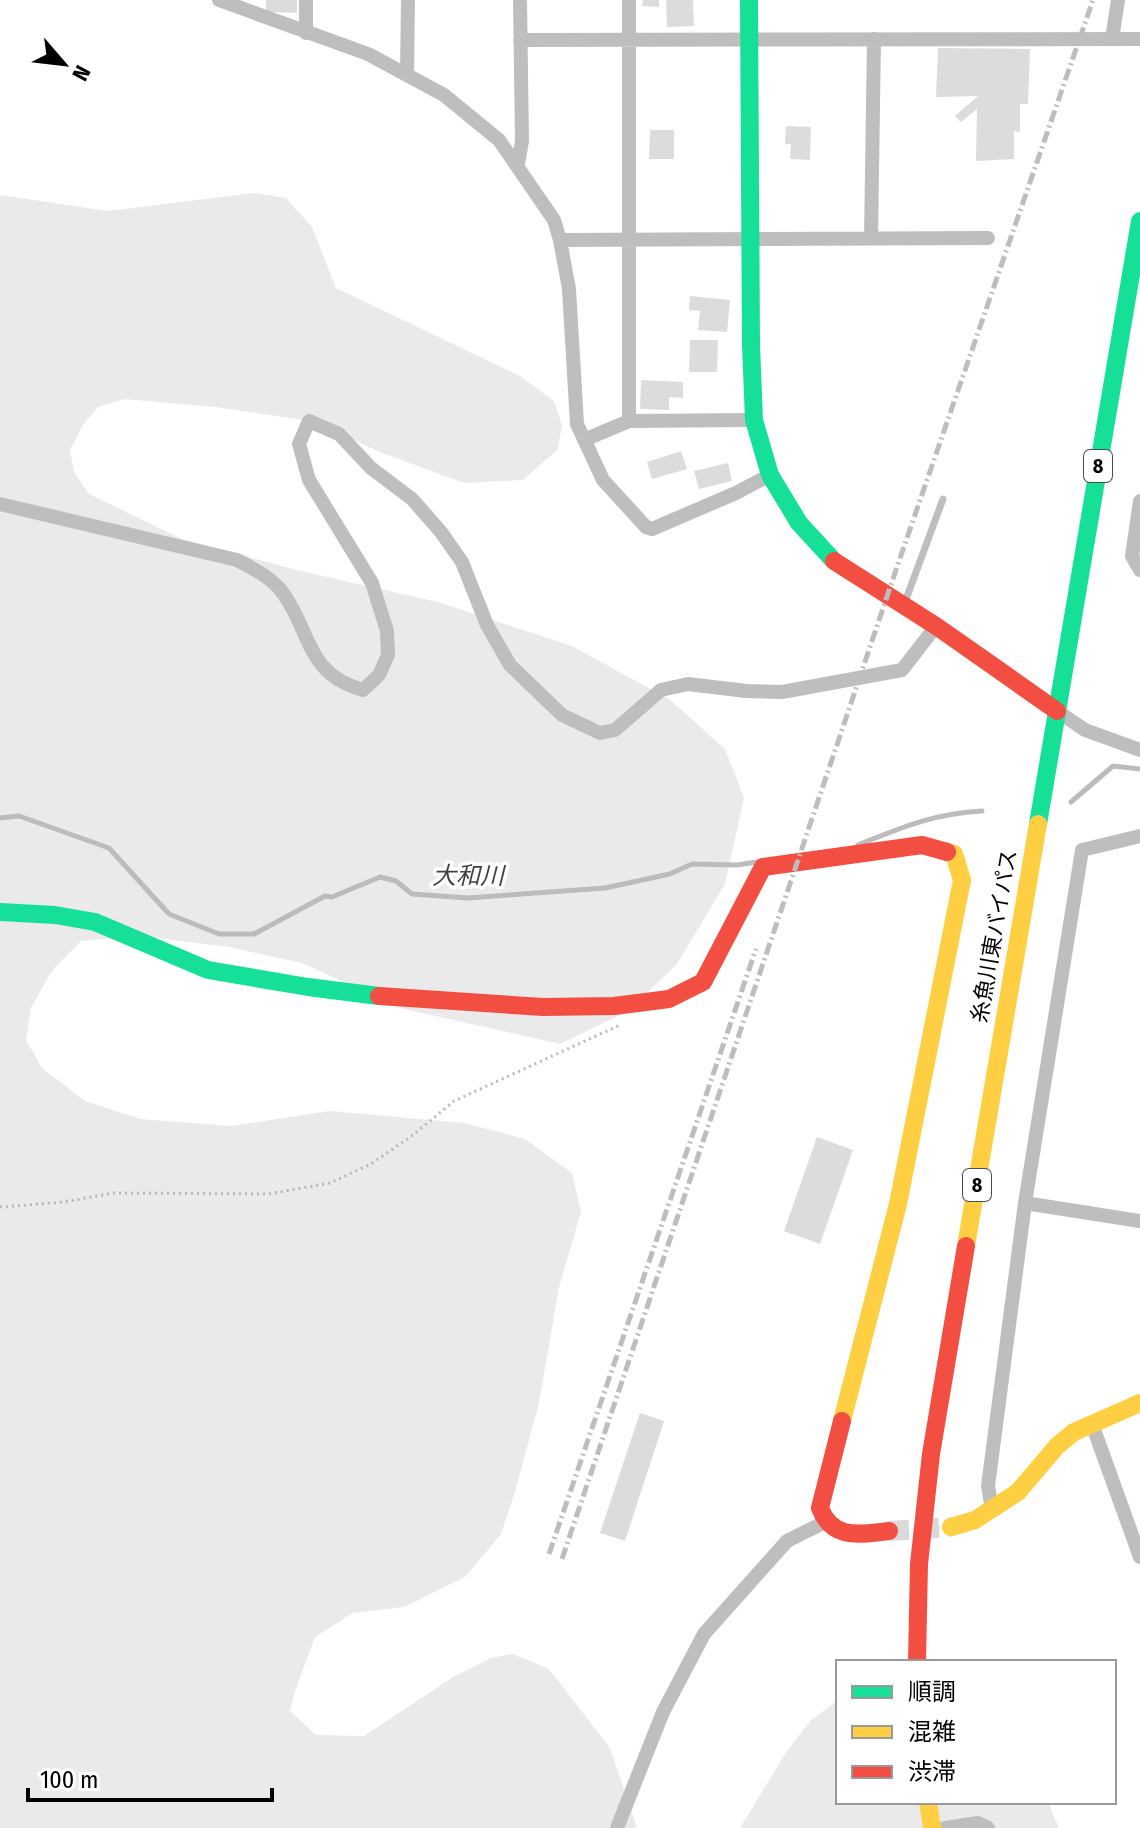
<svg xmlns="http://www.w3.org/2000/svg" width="1140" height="1828" viewBox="0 0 1140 1828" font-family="'Fira Sans Condensed','Noto Sans JP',sans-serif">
	<rect width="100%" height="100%" fill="#fff"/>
	<path fill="#eaeaea" d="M254 193 286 198 312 227 336 288 520 376 554 401 562 425 558 449 523 480 464 483 377 451 317 422 215 407 124 399 98 407 83 425 70 450 74 472 89 494 182 539 296 570 438 602 572 646 669 699 725 749 744 798 725 884 677 964 628 1011 560 1044 400 1008 302 963 229 947 141 936 81 941 51 972 31 1008 26 1040 42 1068 85 1101 140 1119 231 1126 330 1111 464 1123 525 1139 572 1173 581 1212 559 1287 539 1403 515 1492 501 1534 465 1577 404 1607 353 1613 315 1637 295 1691 290 1711 316 1735 364 1736 453 1677 491 1658 513 1654 549 1669 610 1748 637 1828H0V195L108 211Z
		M838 1700V1802H1048L1059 1828H740L787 1751 811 1720Z"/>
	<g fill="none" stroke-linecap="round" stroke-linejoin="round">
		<path stroke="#bcbcbc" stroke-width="5" d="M1071 802 1113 766 1140 769
			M0 818 19 816 109 848 169 914 219 934H254L325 896 332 897 380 877 396 881 412 894 468 898 605 888 670 874 692 864 737 865 757 862
			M858 845C903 827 932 814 982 811"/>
	</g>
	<path fill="#dcdcdc" d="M266 0H297V13L266 12Z
		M643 0H659V7L642 6Z
		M666 0H693L694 26 667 27Z
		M938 48 1030 49 1028 104H1020V132L1014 131V159L976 161 977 109 961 122 955 116 978 96 936 97Z
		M786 126 811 127 810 160 790 159 791 144H785Z
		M650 130H674V159H649Z
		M690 296 730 300 727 332 698 330 700 311 689 310Z
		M690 340H718L717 372H689Z
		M641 380 683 382V398L669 397V410L640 409Z
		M681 451 687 469 652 479 647 462Z
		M728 463 732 481 699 489 694 471Z
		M817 1137 853 1150 820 1244 784 1231Z
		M640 1413 664 1421 625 1541 600 1533Z"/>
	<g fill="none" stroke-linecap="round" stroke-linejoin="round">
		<path stroke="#d9d9d9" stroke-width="20" stroke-dasharray="20 10" stroke-linecap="butt" d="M889 1531 951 1527"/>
		<path stroke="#b8b8b8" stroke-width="3" stroke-dasharray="2 4" stroke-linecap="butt" d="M0 1207 64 1202 113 1193 268 1194 330 1183 371 1164 413 1135 454 1101 620 1025"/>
		<path stroke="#bebebe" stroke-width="7" d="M905 602 943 499"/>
		<path stroke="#bebebe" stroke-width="14" d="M219 0 368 54 444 95 499 140 554 220 560 240 569 289 577 424 603 480 646 527 652 529 736 493 770 475
			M306 0V33
			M1112 39 1118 0
			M520 40 1140 39
			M407 75 408 0
			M518 164 522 141 520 0
			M871 239 874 39
			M560 240 988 238
			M629 421V0
			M584 440 629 421 754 420
			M1140 501 1132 556 1140 570
			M0 504 237 560C254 569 271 577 283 593 312 634 306 674 363 690L379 675 388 655 387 631 372 583 309 480 299 444 309 421 339 434 371 468 412 499 441 532 462 562 487 625 510 665 562 715 600 733 615 730 661 690 688 684 746 691 782 692 902 670 936 626
			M1057 711 1085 730 1140 750
			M1025 1203 1140 1221
			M1092 1424 1140 1557
			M992 1509 988 1486 1025 1203 1082 850 1140 836
			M617 1828 663 1712 704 1634 787 1541 823 1523
			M945 1828 978 1823 988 1828"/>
		<path stroke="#16e098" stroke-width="18" d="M749 0 751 345 754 420 770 475 799 523 834 561
			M1038 824 1140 221
			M0 912 55 915 95 922 208 970 308 987 379 996"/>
		<path stroke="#ffcf43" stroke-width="18" d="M966 1246 1038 824
			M842 1421 898 1204 962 880 954 854 947 852
			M951 1527 975 1520 1018 1492 1057 1446 1074 1432 1140 1403
			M928 1802 932 1828"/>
		<path stroke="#f24e42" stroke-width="18" d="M834 561 936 626 1057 711
			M379 996 543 1007 614 1006 669 999 703 982 763 867 922 845 947 852
			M842 1421 820 1508C833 1541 860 1534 889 1531
			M917 1662 919 1564 931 1454 966 1246"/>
		<path stroke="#bdbdbd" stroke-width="5" stroke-dasharray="12 4 2 4" stroke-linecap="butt" d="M549 1554 756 949
			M562 1559 898 564 1093 0"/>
	</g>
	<g text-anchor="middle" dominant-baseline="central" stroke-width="7" stroke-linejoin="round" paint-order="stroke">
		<g fill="#fff" stroke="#4c4c4c" stroke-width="2">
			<rect x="1084" y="450" width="28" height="32" rx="6"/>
			<rect x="963" y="1169" width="28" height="32" rx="6"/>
		</g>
		<g font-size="20" font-weight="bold" fill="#000">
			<text x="1098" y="466">8</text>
			<text x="977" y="1185">8</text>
		</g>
		<g font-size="22" fill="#000" stroke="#fff">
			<text transform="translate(994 936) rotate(-80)">糸魚川東バイパス</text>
		</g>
		<g font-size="24" font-style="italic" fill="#404040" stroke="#fff">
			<text x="468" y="876">大和川</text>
		</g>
	</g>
	<rect x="836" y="1660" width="280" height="144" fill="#ffffff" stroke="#999999" stroke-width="2"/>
	<rect x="852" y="1686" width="40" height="12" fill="#16e098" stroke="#999999" stroke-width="2"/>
	<text x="908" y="1700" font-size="24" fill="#000000">順調</text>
	<rect x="852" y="1726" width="40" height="12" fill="#ffcf43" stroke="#999999" stroke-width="2"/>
	<text x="908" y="1740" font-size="24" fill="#000000">混雑</text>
	<rect x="852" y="1766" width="40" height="12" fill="#f24e42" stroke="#999999" stroke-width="2"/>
	<text x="908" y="1780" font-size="24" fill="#000000">渋滞</text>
	<g transform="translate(64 64) rotate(118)" stroke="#ffffff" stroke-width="6" paint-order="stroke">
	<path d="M0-6L14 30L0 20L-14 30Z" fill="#000000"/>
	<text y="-12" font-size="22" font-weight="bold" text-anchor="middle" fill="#000000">N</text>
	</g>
	<path d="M28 1788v12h244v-12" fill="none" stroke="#000000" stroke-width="4"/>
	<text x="40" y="1788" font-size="24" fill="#000000" stroke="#ffffff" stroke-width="6" paint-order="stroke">100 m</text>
</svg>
